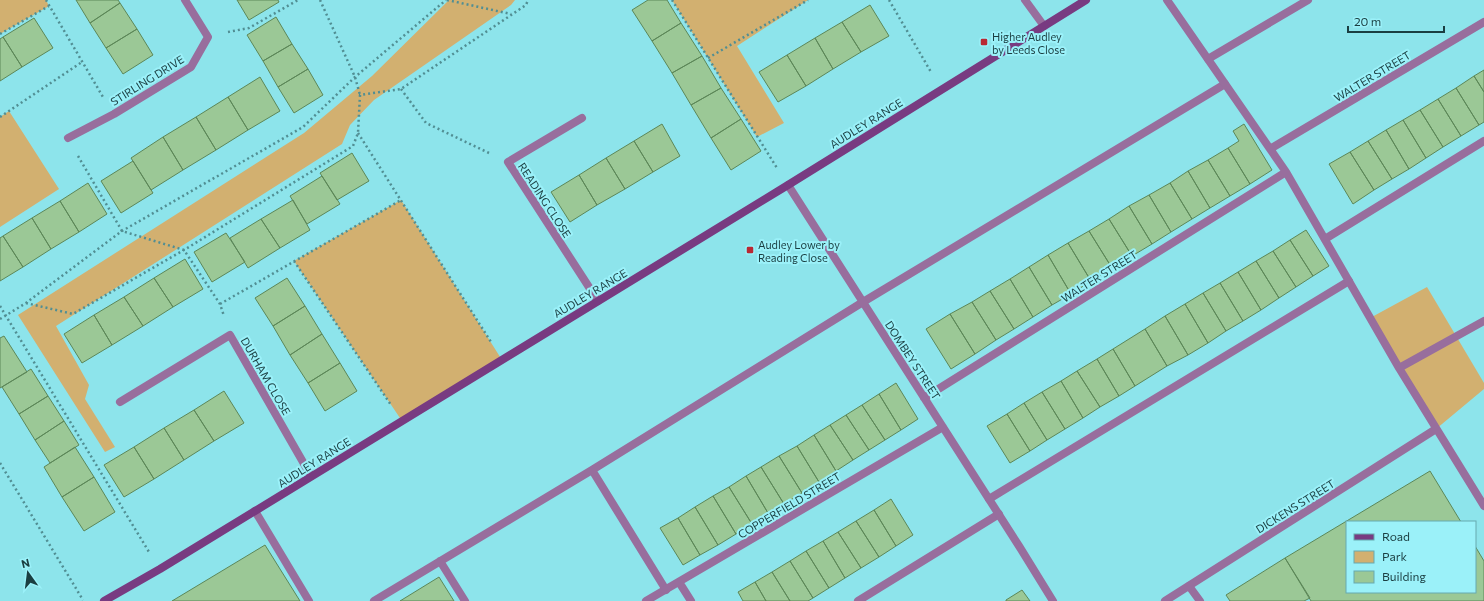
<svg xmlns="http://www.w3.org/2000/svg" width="1484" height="601" viewBox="0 0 1484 601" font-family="Commissioner,sans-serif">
	<rect width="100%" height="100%" fill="#8de4eb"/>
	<path fill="#d2b070" d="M0 0H46L49 6 0 34Z
		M449 0H515L511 5 374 100 350 125 342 144 56 326 89 385 85 399 115 447 105 452 18 315 304 133 372 76Z
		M672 0H808L737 46 784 123 757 137Z
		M9 111 59 189 0 227V117Z
		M401 200 502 360 402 421 294 261Z
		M1427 287 1484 383V389L1436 429 1370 318Z"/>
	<path fill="#9bc896" stroke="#5c8758" d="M76 0H118L120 3 90 23Z
		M237 0H278L279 2 249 20Z
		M648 0H667L681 23 652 41 632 10Z
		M120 3 137 29 106 48 90 23Z
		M870 5 889 36 861 52 842 22Z
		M276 17 292 44 263 61 247 35Z
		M34 18 53 48 22 67 3 37Z
		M842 22 861 52 833 69 815 38Z
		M681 23 702 56 672 73 652 41Z
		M137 29 153 55 123 74 106 48Z
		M3 37 22 67 0 81V39Z
		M815 38 833 69 806 86 787 55Z
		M292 44 308 69 278 87 263 61Z
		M787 55 806 86 778 102 759 72Z
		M702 56 721 88 691 105 672 73Z
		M308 69 323 95 294 113 278 87Z
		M1484 70V92L1474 76Z
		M1474 76 1484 92V122L1479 125 1456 88Z
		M260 77 280 111 248 130 228 97Z
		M721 88 741 119 711 138 691 105Z
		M1456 88 1479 125 1461 136 1438 99Z
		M228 97 248 130 216 150 196 117Z
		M1438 99 1461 136 1443 147 1420 110Z
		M1420 110 1443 147 1426 158 1403 120Z
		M196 117 216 150 183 170 163 137Z
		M741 119 761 151 731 170 711 138Z
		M1403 120 1426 158 1409 169 1386 130Z
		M662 124 680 156 653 172 634 141Z
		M1244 124 1272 170 1250 184 1228 148 1239 141 1233 131Z
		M1386 130 1409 169 1392 179 1368 141Z
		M163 137 183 170 151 190 131 158Z
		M634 141 653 172 625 189 606 158Z
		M1368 141 1392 179 1374 190 1350 152Z
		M1228 148 1250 184 1230 196 1208 160Z
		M1350 152 1374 190 1353 204 1329 164Z
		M352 153 369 181 337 200 320 173Z
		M606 158 625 189 597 205 579 175Z
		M1208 160 1230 196 1210 208 1188 171Z
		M133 161 153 193 121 213 101 181Z
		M1188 171 1210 208 1192 219 1170 183Z
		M579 175 597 205 570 222 551 192Z
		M322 176 340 204 307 224 290 196Z
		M88 183 107 214 79 232 60 201Z
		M1170 183 1192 219 1171 232 1149 195Z
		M1149 195 1171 232 1152 244 1129 206Z
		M293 200 310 230 280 248 261 219Z
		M60 201 79 232 51 249 32 218Z
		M1129 206 1152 244 1132 256 1109 219Z
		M32 218 51 249 23 267 3 236Z
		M261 219 280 248 248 268 230 238Z
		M1109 219 1132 256 1112 268 1089 231Z
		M1306 230 1329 266 1313 276 1290 240Z
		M1089 231 1112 268 1091 281 1068 243Z
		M226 233 245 262 212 282 194 252Z
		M3 236 23 267 0 281V238Z
		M1290 240 1313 276 1296 287 1273 251Z
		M1068 243 1091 281 1071 294 1048 255Z
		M1273 251 1296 287 1279 298 1256 261Z
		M1048 255 1071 294 1052 305 1029 267Z
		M185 259 203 289 173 307 154 278Z
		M1256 261 1279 298 1261 310 1238 272Z
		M1029 267 1052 305 1033 317 1010 279Z
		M1238 272 1261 310 1243 321 1220 283Z
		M154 278 173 307 143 326 124 297Z
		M287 278 305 306 273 326 255 298Z
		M1010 279 1033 317 1014 329 990 291Z
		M1220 283 1243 321 1226 331 1203 293Z
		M990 291 1014 329 996 340 972 302Z
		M1203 293 1226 331 1208 343 1185 304Z
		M124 297 143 326 112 345 94 315Z
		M972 302 996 340 975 354 950 314Z
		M1185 304 1208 343 1188 355 1165 316Z
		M305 306 322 334 290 355 273 326Z
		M950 314 975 354 951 369 926 329Z
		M94 315 112 345 82 363 64 334Z
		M1165 316 1188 355 1167 366 1145 329Z
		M1145 329 1167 366 1135 386 1113 349Z
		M322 334 340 363 308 383 290 355Z
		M4 336 27 372 0 388V338Z
		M1113 349 1135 386 1119 396 1097 359Z
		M1097 359 1119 396 1100 407 1077 371Z
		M340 363 357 391 325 411 308 383Z
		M31 369 48 396 19 414 2 387Z
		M1077 371 1100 407 1083 418 1061 381Z
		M1061 381 1083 418 1065 429 1042 392Z
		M896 383 918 419 901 430 879 394Z
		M224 391 244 423 214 441 194 410Z
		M1042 392 1065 429 1047 440 1024 403Z
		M879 394 901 430 885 440 862 405Z
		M48 396 64 421 35 440 19 414Z
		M1024 403 1047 440 1030 451 1007 414Z
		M862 405 885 440 869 450 846 415Z
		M194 410 214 441 184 460 164 428Z
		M1007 414 1030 451 1010 463 987 426Z
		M846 415 869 450 853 460 830 425Z
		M64 421 79 445 50 463 35 440Z
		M830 425 853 460 836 471 814 435Z
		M164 428 184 460 154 479 134 447Z
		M814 435 836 471 819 482 797 446Z
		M797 446 819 482 802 493 779 456Z
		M75 447 94 477 62 497 44 467Z
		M134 447 154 479 124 497 104 465Z
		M779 456 802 493 784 504 761 467Z
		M761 467 784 504 768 513 746 476Z
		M1430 471 1461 522H1347V592H1475V546L1484 561V601H1311L1285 558Z
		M746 476 768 513 752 524 729 487Z
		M94 477 115 512 84 531 62 497Z
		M729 487 752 524 736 534 713 496Z
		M713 496 736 534 718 545 695 507Z
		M891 499 913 535 896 546 874 510Z
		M695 507 718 545 700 555 678 518Z
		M874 510 896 546 879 557 856 521Z
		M678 518 700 555 683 565 660 528Z
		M856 521 879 557 861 568 838 532Z
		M838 532 861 568 845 578 823 541Z
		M823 541 845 578 829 588 806 551Z
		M265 545 300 601H172Z
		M806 551 829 588 813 598 790 561Z
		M1285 558 1310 598 1304 601H1230L1226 595Z
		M790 561 813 598 808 601H790L772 572Z
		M772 572 790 601H766L755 582Z
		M439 577 454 601H400Z
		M755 582 766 601H743L738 592Z
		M1022 590 1030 601H1006V600Z"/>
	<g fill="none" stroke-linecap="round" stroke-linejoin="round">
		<path stroke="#518e93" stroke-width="2.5" stroke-dasharray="2 3" stroke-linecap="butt" d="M46 0 103 97
			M320 0 355 77 360 95
			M447 0 511 14
			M672 0 777 168
			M889 0 931 72
			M228 32 249 28 298 0
			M0 34 49 6
			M708 58 808 0
			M401 89 426 123 489 153
			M0 117 82 62
			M358 133 491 342
			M78 156 122 231 184 250 220 304 224 316
			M294 261 391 405
			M26 303 73 314 184 250 353 146 358 133 360 95 401 89 526 5 528 0
			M220 304 401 200
			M0 306 149 552
			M0 319 26 303 122 231 303 127 355 77 446 0
			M0 463 83 600"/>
		<path stroke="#986e9d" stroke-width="8" d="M1208 59 1308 0
			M1325 239 1484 141
			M592 470 666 590
			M989 499 1349 281
			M255 511 309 601
			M440 561 465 601
			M1189 586 1200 601
			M374 601 592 470 863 302 1225 84
			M858 601 999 514"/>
		<path stroke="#986e9d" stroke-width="8" d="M1025 0 1044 26
			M1167 0 1286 172 1399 368 1484 506
			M582 118 508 162 598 301
			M68 138 114 114 191 67 208 37 185 0
			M1270 149 1484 22
			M788 185 1019 546 1053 601
			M1399 368 1484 321
			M924 398 1286 172
			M120 402 230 335 311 476
			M679 582 691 601
			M646 601 943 427
			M1165 601 1436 429"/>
		<path stroke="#783b81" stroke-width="8" d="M104 601 160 569 255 511 788 185 1086 0"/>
	</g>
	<g fill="#b92833" stroke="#9bf1f9" stroke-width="1.5">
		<rect x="980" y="38" width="8" height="8" rx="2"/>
		<rect x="746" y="246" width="8" height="8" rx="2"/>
	</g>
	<g text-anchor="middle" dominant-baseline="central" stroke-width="4" stroke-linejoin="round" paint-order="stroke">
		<g font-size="11" fill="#1a3e41" stroke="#9bf1f9" text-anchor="start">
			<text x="992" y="36">Higher Audley<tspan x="992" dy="13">by Leeds Close</tspan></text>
			<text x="758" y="244">Audley Lower by<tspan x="758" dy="13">Reading Close</tspan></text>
		</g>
		<g font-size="11" fill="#1a3e41" stroke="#9bf1f9">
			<text transform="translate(1372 76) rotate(-31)">WALTER STREET</text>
			<text transform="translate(147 80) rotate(-32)">STIRLING DRIVE</text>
			<text transform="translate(866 123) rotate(-32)">AUDLEY RANGE</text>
			<text transform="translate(545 200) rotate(57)">READING CLOSE</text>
			<text transform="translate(1099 276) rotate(-32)">WALTER STREET</text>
			<text transform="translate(590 293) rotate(-31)">AUDLEY RANGE</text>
			<text transform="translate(913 360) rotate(57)">DOMBEY STREET</text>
			<text transform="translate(266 376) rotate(60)">DURHAM CLOSE</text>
			<text transform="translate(314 462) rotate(-32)">AUDLEY RANGE</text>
			<text transform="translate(789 505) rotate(-31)">COPPERFIELD STREET</text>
			<text transform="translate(1295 506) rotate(-32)">DICKENS STREET</text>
		</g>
	</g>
	<rect x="1346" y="521" width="130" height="72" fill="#9bf1f9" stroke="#67a9af"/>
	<rect x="1354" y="534" width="20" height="6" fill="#783b81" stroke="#67a9af"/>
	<text x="1382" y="541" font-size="12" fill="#1a3e41">Road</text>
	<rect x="1354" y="551" width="20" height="12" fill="#d2b070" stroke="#67a9af"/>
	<text x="1382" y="561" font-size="12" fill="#1a3e41">Park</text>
	<rect x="1354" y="571" width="20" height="12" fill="#9bc896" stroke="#67a9af"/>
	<text x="1382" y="581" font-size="12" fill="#1a3e41">Building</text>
	<g transform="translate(28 573) rotate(346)" stroke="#9bf1f9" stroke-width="3" paint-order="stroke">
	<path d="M0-3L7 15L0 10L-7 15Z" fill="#1a3e41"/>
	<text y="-6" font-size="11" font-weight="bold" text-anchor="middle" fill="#1a3e41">N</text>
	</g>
	<path d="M1348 26v6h96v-6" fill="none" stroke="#1a3e41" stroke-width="2"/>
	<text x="1354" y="26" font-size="12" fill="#1a3e41" stroke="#9bf1f9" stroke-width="3" paint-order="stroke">20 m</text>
</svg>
